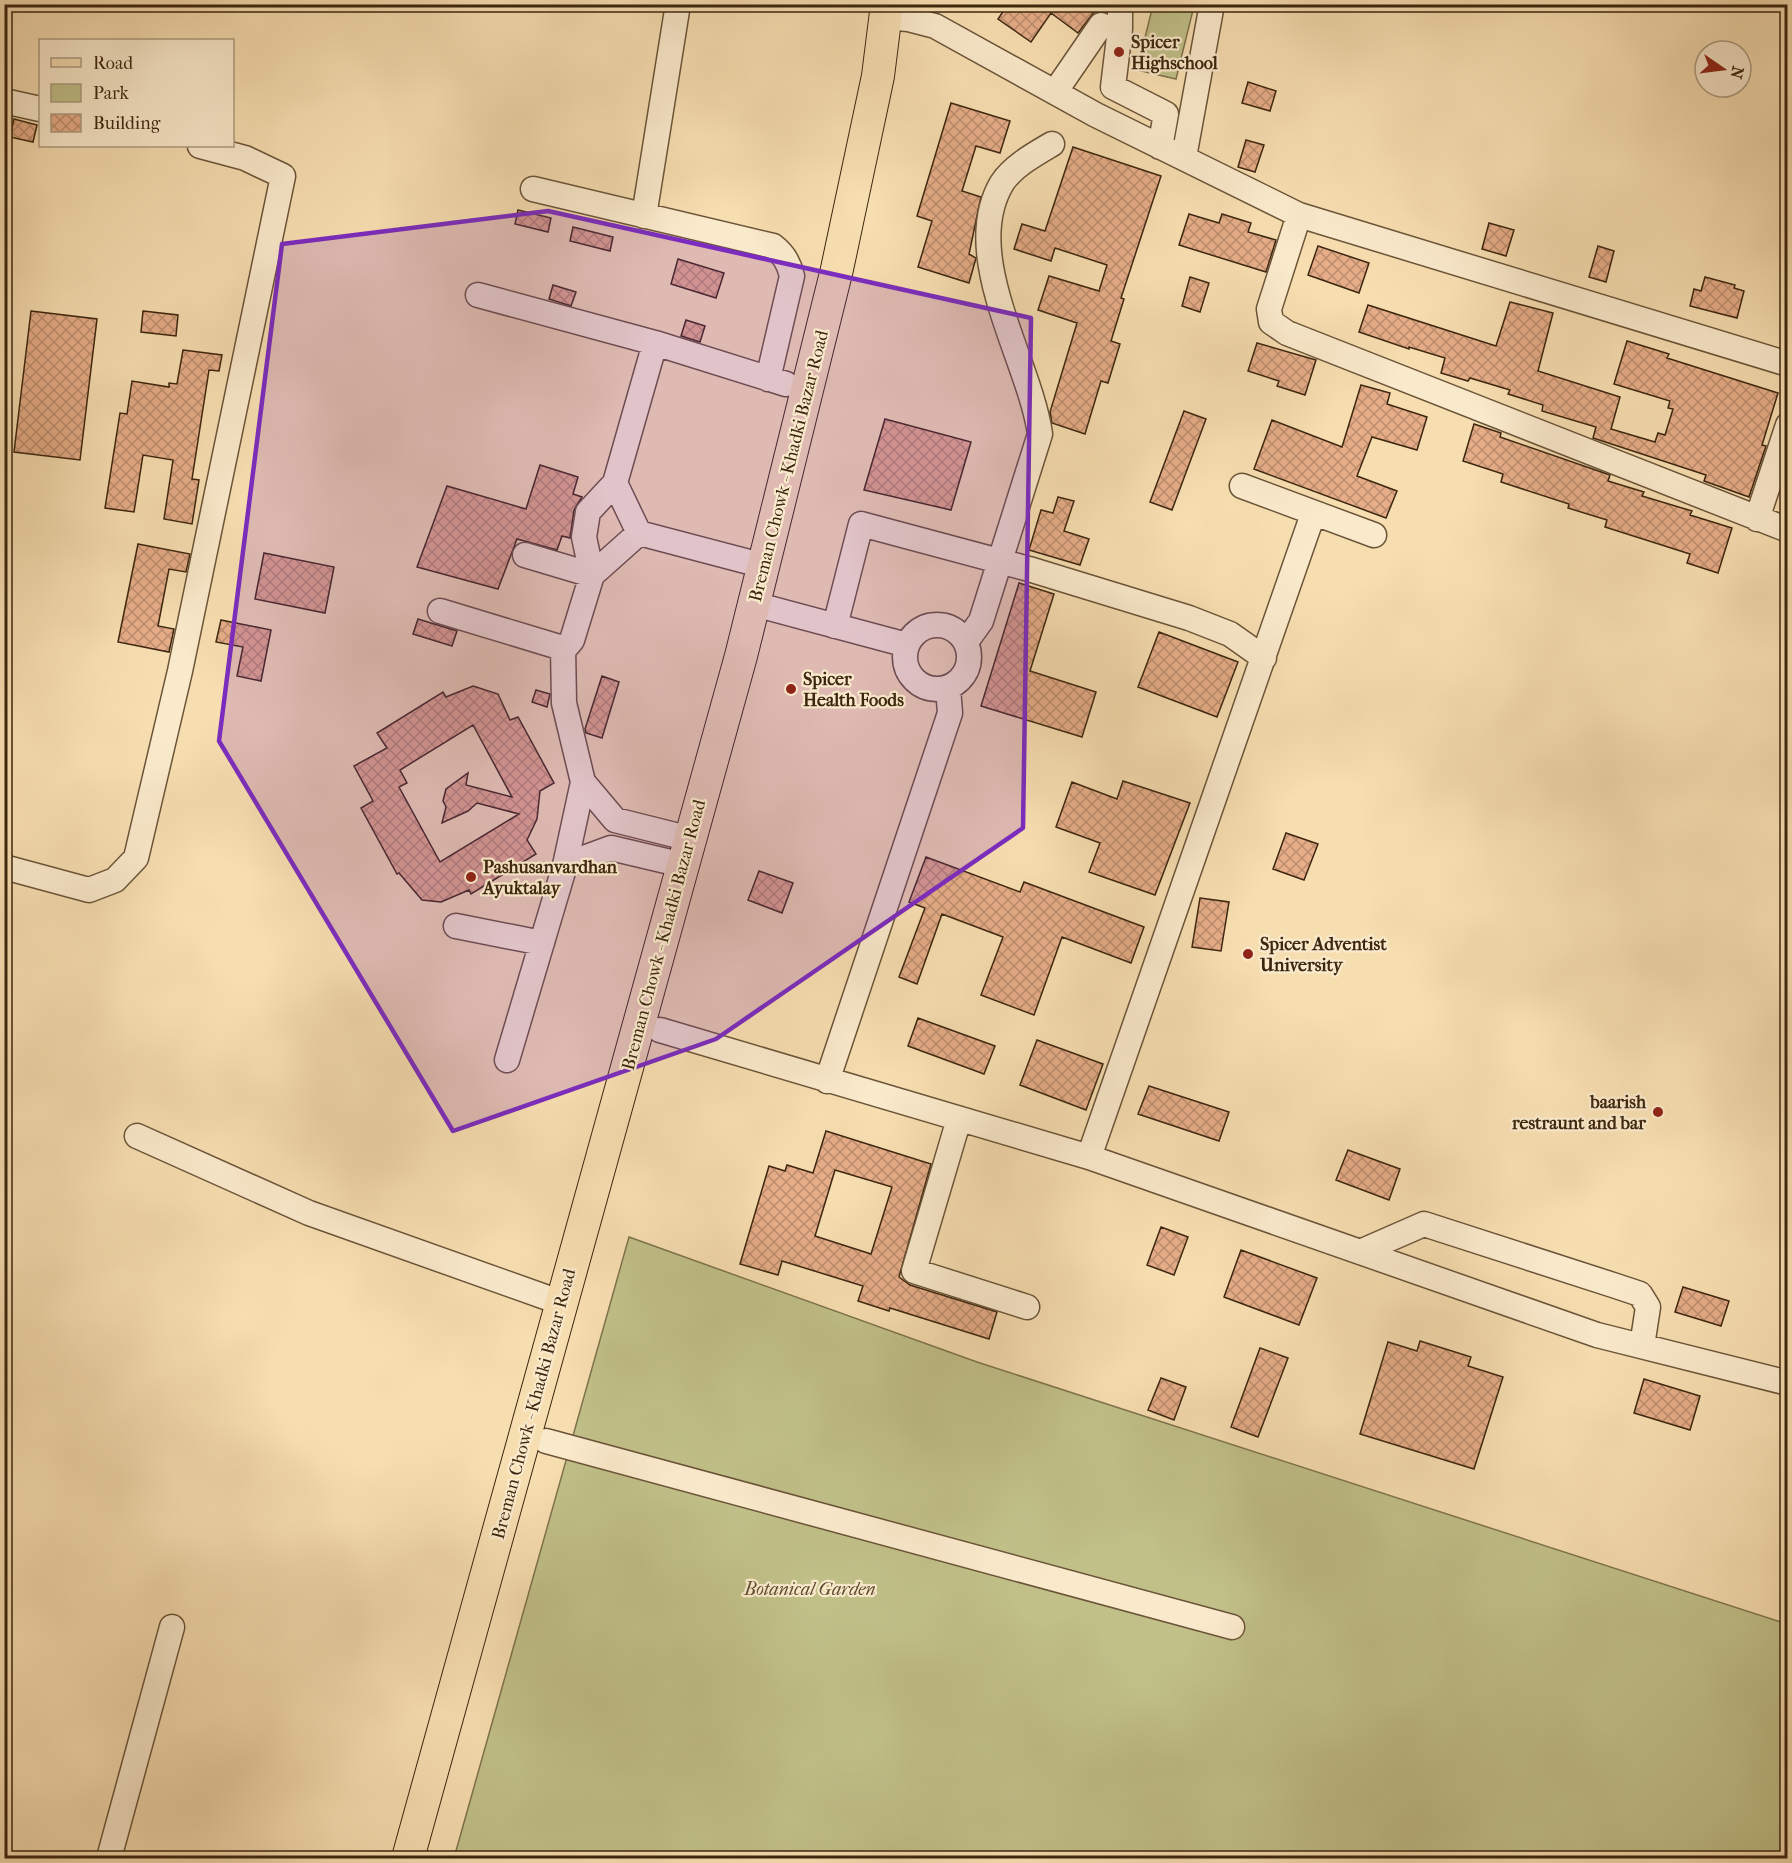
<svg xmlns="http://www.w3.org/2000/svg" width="1792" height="1863" viewBox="0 0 1792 1863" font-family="'IM FELL French Canon',serif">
	<defs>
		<pattern id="building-cross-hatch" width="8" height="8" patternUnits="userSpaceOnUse" patternTransform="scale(1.5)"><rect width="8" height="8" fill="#e6ad88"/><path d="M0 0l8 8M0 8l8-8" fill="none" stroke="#bc8d6e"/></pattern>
	</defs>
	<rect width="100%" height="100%" fill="#f7deb1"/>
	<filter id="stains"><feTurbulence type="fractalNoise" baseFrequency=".00333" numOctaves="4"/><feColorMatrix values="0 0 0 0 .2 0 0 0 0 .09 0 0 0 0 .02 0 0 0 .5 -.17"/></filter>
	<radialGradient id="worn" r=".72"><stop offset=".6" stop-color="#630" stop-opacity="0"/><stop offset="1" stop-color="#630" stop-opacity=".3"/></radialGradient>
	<path fill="#c1c089" stroke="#7e734c" stroke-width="1.5" d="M1187 4 1194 6 1176 79 1137 70 1153 5Z
		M629 1237 977 1362 1787 1624V1858H454Z"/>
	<path fill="url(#building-cross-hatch)" stroke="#3c260f" stroke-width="1.5" fill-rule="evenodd" d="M1008 4H1106V10L1094 12 1078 33 1051 13 1031 42 998 19Z
		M1248 82 1276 91 1270 111 1242 103Z
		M951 103 1010 121 1000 153 976 146 962 191 981 197 969 254 976 258 969 283 918 267 932 221 917 216Z
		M14 119 37 125 33 142 10 137Z
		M1246 140 1264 145 1255 172 1238 167Z
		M1073 147 1161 176 1121 298 1124 299 1111 341 1120 344 1108 383 1101 381 1085 434 1052 423 1050 412 1077 323 1038 310 1049 276 1099 291 1107 265 1055 248 1051 261 1014 249 1022 224 1045 231Z
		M518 210 551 218 548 232 515 224Z
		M1189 214 1219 223 1222 214 1251 223 1248 232 1276 240 1266 272 1179 245Z
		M1489 223 1514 230 1506 256 1482 249Z
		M573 227 613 237 610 251 570 241Z
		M1318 246 1369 263 1359 293 1308 275Z
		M1598 246 1614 251 1606 282 1589 277Z
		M678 259 724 273 716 298 671 284Z
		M1190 277 1209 283 1200 312 1182 306Z
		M1705 277 1735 285 1734 288 1744 291 1737 318 1690 306 1694 289 1701 291Z
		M553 285 576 292 571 306 549 299Z
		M1510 302 1553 313 1538 371 1620 397 1611 429 1655 442 1658 433 1665 435 1673 409 1668 408 1670 401 1614 384 1627 341 1669 354 1667 358 1778 393 1762 445 1766 446 1749 497 1704 481 1706 475 1593 438 1596 427 1542 411 1543 405 1508 394 1510 390 1470 378 1468 381 1441 373 1445 358 1409 347V349L1359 332 1368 305 1496 346Z
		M31 311 97 319 80 460 14 452Z
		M143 311 178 315 176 336 141 332Z
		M686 320 705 326 700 342 681 336Z
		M1257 343 1316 360 1305 395 1277 386 1279 381 1248 371Z
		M183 350 222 355 219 371 209 370 192 479 199 480 192 524 164 519 173 460 143 455 134 512 105 508 120 413 127 414 132 381 169 387V383L177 384Z
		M1361 385 1390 393 1387 404 1427 417 1417 450 1372 437 1357 476 1397 491 1386 518 1254 469 1272 420 1342 447Z
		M1184 411 1206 419 1172 510 1150 502Z
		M885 419 971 442 951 510 864 490Z
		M1474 424 1501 433 1500 437 1610 475 1608 481 1644 492 1642 496 1692 511 1690 515 1732 528 1718 573 1687 563 1690 554 1605 527 1607 520 1568 508 1569 504 1501 482 1503 474 1463 461Z
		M540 465 578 477 573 494 582 497 574 510 570 538 562 536 557 550 517 539 498 589 417 567 447 486 526 509Z
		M1058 497 1074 501 1064 531 1089 539 1080 565 1029 550 1041 510 1053 513Z
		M138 544 190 554 186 572 169 569 158 626 174 629 169 652 118 642Z
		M264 553 334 567 325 613 255 599Z
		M1019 583 1054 594 1030 671 1096 692 1082 737 981 706Z
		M418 619 457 631 452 646 413 634Z
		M221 620 271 630 261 681 237 676 243 647 216 642Z
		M1159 632 1238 662 1217 717 1138 687Z
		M602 676 619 682 602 738 586 733 585 729Z
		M473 686 498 694 510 720 518 717 554 783 540 791 537 819 527 840 536 854 471 894 469 890 441 902 422 900 399 873 397 874 361 808 373 801 354 766 387 748 377 733 443 692 446 697ZM473 725 512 797 466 785 468 773 446 789 443 801 446 807 442 823 468 811 477 803 519 814 440 862 399 787 407 783 400 770Z
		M536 690 550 694 547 707 532 702Z
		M1123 781 1190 803 1155 895 1089 872 1100 843 1056 827 1072 782 1117 799Z
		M1286 833 1318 844 1304 880 1273 869Z
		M926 857 1020 892 1024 882 1144 927 1131 963 1062 937 1034 1015 981 995 1003 937 942 914 917 984 899 977 925 908 909 902Z
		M759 871 793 883 782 913 748 900Z
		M1200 898 1229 902 1221 951 1192 947Z
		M918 1018 995 1046 984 1074 908 1046Z
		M1037 1040 1103 1064 1086 1110 1020 1085Z
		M1149 1086 1229 1112 1219 1141 1138 1114Z
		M826 1131 931 1164 899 1277 910 1285 997 1312 989 1339 890 1308 889 1311 858 1301 863 1286 782 1261 778 1275 740 1264 769 1166 785 1171 787 1165 813 1173ZM835 1170 892 1187 871 1254 815 1236Z
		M1348 1150 1400 1169 1389 1200 1336 1180Z
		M1161 1227 1188 1237 1174 1275 1147 1265Z
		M1241 1250 1317 1278 1299 1325 1224 1297Z
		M1683 1287 1729 1301 1721 1326 1675 1312Z
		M1420 1341 1471 1357 1468 1366 1503 1377 1474 1469 1360 1434 1388 1342 1417 1351Z
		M1260 1348 1288 1358 1258 1437 1231 1427Z
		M1161 1378 1186 1387 1174 1420 1148 1410Z
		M1644 1379 1700 1396 1690 1430 1634 1413Z"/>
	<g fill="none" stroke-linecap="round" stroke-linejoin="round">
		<g stroke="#6b5438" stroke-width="27">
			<path id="minor" d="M1120 4V29L1113 87 1166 114 1160 147
				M887 17 908 19 935 26 1096 115 1299 215 1788 364
				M1055 92 1101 25
				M4 101 40 109
				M1184 157 1212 4
				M533 189 773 246C784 254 789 263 792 276L768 379
				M1299 215 1269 309 1271 322 1287 333 1788 530
				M644 216 678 4
				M478 295 655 343 786 384
				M655 343 615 483 639 533 764 566
				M1242 486 1374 535
				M1757 519 1788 425
				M525 555 592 575 584 537 588 512 615 483
				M754 604 907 645
				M440 611 559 647 567 646 572 640 592 575 639 533
				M905 657a32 32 0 1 1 64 0a32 32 0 1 1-64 0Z
				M835 626 861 524 1029 569 1189 618 1230 634 1264 658
				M966 642 981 621 1040 434C1030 361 959 255 1002 183 1013 166 1035 154 1052 144
				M563 647 564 703 583 782 615 820 691 839
				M583 782 565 865 611 848 683 865
				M4 867 89 890 115 880 136 858 180 671 283 176 245 158 200 146
				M456 926 542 943
				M660 1030 1089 1157 1597 1335 1788 1383
				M507 1060 565 865
				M827 1081 950 713 948 688
				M959 1119 914 1271 1027 1307
				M137 1136 309 1213 562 1303
				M1089 1157 1313 514
				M1360 1252 1424 1224 1616 1286 1640 1294 1648 1307 1642 1346
				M546 1441 1232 1627
				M109 1858 172 1627"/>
		</g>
		<g stroke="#3c260f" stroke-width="34">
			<path id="major" d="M408 1858 741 656 837 269 878 76 887 4"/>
		</g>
		<use href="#minor" stroke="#faeacc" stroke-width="24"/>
		<use href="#major" stroke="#f7deb1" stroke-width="32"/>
	</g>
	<path fill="#7b2cbf" fill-opacity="0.2" stroke="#7b2cbf" stroke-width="4.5" stroke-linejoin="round" d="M548 211 1031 318 1023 828 716 1039 453 1131 219 741 282 244Z"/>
	<g fill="#8f2418" stroke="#faeacc" stroke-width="2">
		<circle cx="1119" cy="52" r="6"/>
		<circle cx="791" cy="689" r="6"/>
		<circle cx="471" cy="877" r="6"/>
		<circle cx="1248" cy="954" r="6"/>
		<circle cx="1658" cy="1112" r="6"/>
	</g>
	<g text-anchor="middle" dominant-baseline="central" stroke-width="4.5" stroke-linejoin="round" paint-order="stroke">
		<g font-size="18" font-weight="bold" fill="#3c260f" stroke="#faeacc" text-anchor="start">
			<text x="1131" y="42">Spicer<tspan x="1131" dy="21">Highschool</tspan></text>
			<text x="803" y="679">Spicer<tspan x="803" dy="21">Health Foods</tspan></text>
			<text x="483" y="867">Pashusanvardhan<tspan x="483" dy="21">Ayuktalay</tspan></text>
			<text x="1260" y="944">Spicer Adventist<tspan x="1260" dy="21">University</tspan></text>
			<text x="1646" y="1102" text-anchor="end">baarish<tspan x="1646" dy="21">restraunt and bar</tspan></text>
		</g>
		<g font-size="18" fill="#3c260f" stroke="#faeacc">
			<text transform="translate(789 466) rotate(-76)">Breman Chowk - Khadki Bazar Road</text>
			<text transform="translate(664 935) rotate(-75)">Breman Chowk - Khadki Bazar Road</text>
			<text transform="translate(534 1404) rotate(-75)">Breman Chowk - Khadki Bazar Road</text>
		</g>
		<g font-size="18" font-style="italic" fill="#5d4c2e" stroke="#faeacc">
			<text x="810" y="1589">Botanical Garden</text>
		</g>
	</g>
	<rect width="1792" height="1863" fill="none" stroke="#f7deb1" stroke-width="24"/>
	<rect x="6" y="6" width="1780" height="1851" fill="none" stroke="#3c260f" stroke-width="3"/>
	<rect x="12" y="12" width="1768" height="1839" fill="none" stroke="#3c260f" stroke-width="1.5"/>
	<rect x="39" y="39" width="195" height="108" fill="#faeacc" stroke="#ae9c80" stroke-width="1.5"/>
	<rect x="51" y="58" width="30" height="9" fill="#f7deb1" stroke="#ae9c80" stroke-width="1.5"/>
	<text x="93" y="69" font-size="18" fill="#3c260f">Road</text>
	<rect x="51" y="84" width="30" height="18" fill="#c1c089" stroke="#ae9c80" stroke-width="1.5"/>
	<text x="93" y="99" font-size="18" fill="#3c260f">Park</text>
	<rect x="51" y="114" width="30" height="18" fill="url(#building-cross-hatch)" stroke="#ae9c80" stroke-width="1.5"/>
	<text x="93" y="129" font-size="18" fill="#3c260f">Building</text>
	<g transform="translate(1723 69) rotate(104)"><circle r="28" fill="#faeacc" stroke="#ae9c80" stroke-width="1.5"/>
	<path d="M0-4.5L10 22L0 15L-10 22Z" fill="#8f2418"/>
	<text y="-9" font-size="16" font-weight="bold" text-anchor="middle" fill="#3c260f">N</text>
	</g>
	<rect width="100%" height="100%" filter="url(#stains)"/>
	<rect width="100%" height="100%" fill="url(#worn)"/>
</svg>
